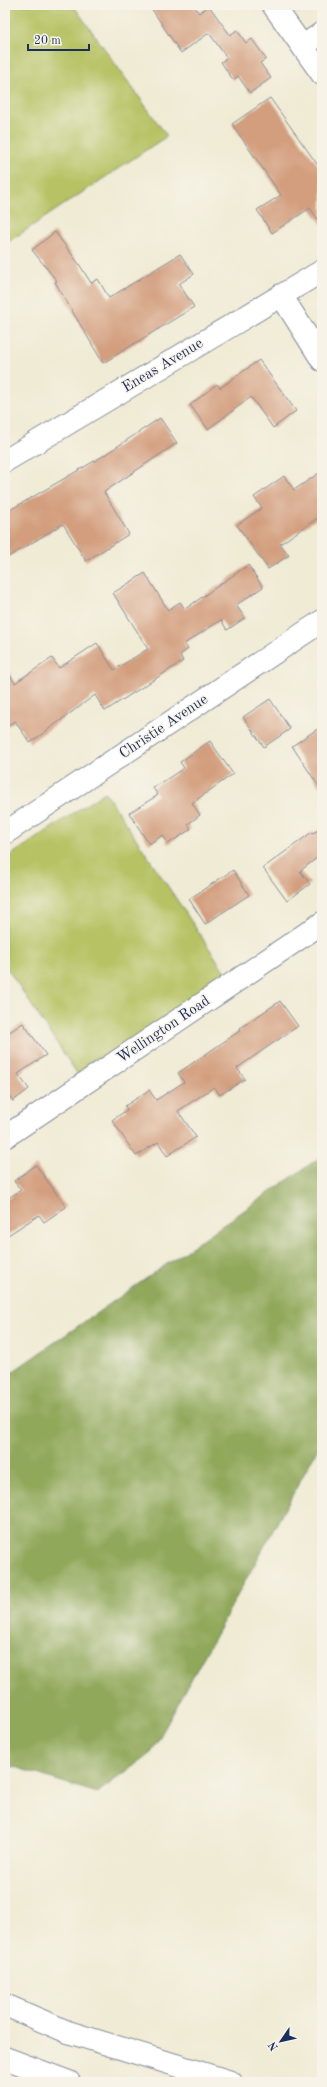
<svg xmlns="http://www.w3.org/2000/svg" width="327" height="2087" viewBox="0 0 327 2087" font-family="'Old Standard TT',serif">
	<rect width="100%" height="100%" fill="#f7f3e8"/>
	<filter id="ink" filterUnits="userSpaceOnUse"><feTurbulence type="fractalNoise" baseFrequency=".025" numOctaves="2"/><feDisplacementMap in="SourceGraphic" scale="8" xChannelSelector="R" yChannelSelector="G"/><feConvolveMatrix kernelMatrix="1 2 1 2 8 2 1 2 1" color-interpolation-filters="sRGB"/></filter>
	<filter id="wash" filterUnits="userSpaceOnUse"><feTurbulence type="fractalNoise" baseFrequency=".012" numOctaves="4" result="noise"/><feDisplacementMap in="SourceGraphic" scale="16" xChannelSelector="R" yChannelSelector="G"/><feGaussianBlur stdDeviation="0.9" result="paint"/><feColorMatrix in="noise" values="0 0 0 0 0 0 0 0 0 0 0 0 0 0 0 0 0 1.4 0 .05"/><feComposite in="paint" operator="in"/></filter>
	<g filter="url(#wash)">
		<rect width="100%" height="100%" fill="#f0ebd4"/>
		<path fill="#b6c264" stroke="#687861" d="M5 5H73L167 136 5 244Z
			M105 792 229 978 80 1078 5 965V859Z"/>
		<path fill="#90a85a" stroke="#566c5c" d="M322 1156V1441L151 1753 97 1793 5 1764V1377Z"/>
		<g id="blocks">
			<path fill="#d39e7e" d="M149 5H193L199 13 209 6 230 35 237 30 246 43 252 39 266 59 260 63 271 78 250 93 238 76 233 80 221 62 227 58 209 33 181 53Z
				M270 98 322 171V225L310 208 272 233 257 210 281 195 232 124Z
				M55 232 79 264 91 283 98 279 109 298 180 254 194 274 179 284 194 307 103 363 55 282 57 281 32 250Z
				M259 360 296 411 273 428 251 397 208 429 190 405 217 384 220 388Z
				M160 418 177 443 104 492 129 534 86 561 63 524 5 559V513L103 456Z
				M322 471V515L280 544 289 555 268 569 237 525 262 508 254 497 284 476 294 490Z
				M248 565 263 587 236 605 245 618 227 630 221 620 184 644 188 649 180 655 183 661 105 711 95 695 30 743 15 721 5 728V667L15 683 52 658 59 668 97 643 114 670 148 649 113 593 145 573 168 610 180 602 185 609Z
				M270 699 290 729 264 747 243 717Z
				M322 726V791L292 746Z
				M210 741 233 774 192 803 200 815 188 824 191 829 168 844 163 835 149 844 129 813 158 795 153 788 184 768 180 762Z
				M322 828V854L300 871 310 884 287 901 263 868 312 832 313 833Z
				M233 870 249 895 205 924 189 899Z
				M280 1001 298 1026 237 1068 245 1079 220 1095 214 1087 178 1111 196 1137 167 1156 158 1142 136 1156 112 1120 127 1110 125 1106 149 1090 156 1100 184 1082 178 1073 241 1030 240 1028Z
				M23 1023 46 1055 18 1074 29 1089 13 1101 5 1090V1035Z
				M36 1165 66 1207 44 1222 39 1215 5 1237V1200L21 1190 14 1181Z"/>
		</g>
	</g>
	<g filter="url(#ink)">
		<use href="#blocks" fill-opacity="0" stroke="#868d99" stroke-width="1"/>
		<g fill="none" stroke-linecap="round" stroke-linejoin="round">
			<g stroke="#868d99" stroke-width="24">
				<path id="minor" d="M273 5 322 74
					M303 46 322 33
					M281 295 322 360
					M5 461 322 271
					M5 833 322 621
					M5 1137 322 923"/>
			</g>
			<g stroke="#868d99" stroke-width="24">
				<path id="highway" d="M5 2005 68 2032 231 2082
					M5 2058 69 2082"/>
			</g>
			<use href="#minor" stroke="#fff" stroke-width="22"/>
			<use href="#highway" stroke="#fff" stroke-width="22"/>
		</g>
	</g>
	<g text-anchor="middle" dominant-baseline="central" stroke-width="3" stroke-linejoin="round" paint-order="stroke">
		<g font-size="15" fill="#1b2f5e" stroke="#f7f3e8">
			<text transform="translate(163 366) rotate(-31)">Eneas Avenue</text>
			<text transform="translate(164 727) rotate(-34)">Christie Avenue</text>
			<text transform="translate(164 1030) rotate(-34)">Wellington Road</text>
		</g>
	</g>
	<rect width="327" height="2087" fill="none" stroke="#f7f3e8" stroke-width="20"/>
	<g transform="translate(281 2041) rotate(236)" stroke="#f7f3e8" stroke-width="3" paint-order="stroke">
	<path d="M0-3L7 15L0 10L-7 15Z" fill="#1b2f5e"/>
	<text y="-6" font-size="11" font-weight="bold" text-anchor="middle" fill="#1b2f5e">N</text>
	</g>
	<path d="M28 44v6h61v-6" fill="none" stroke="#1b2f5e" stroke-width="2"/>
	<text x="34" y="44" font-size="12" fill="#1b2f5e" stroke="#f7f3e8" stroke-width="3" paint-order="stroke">20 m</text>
</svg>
